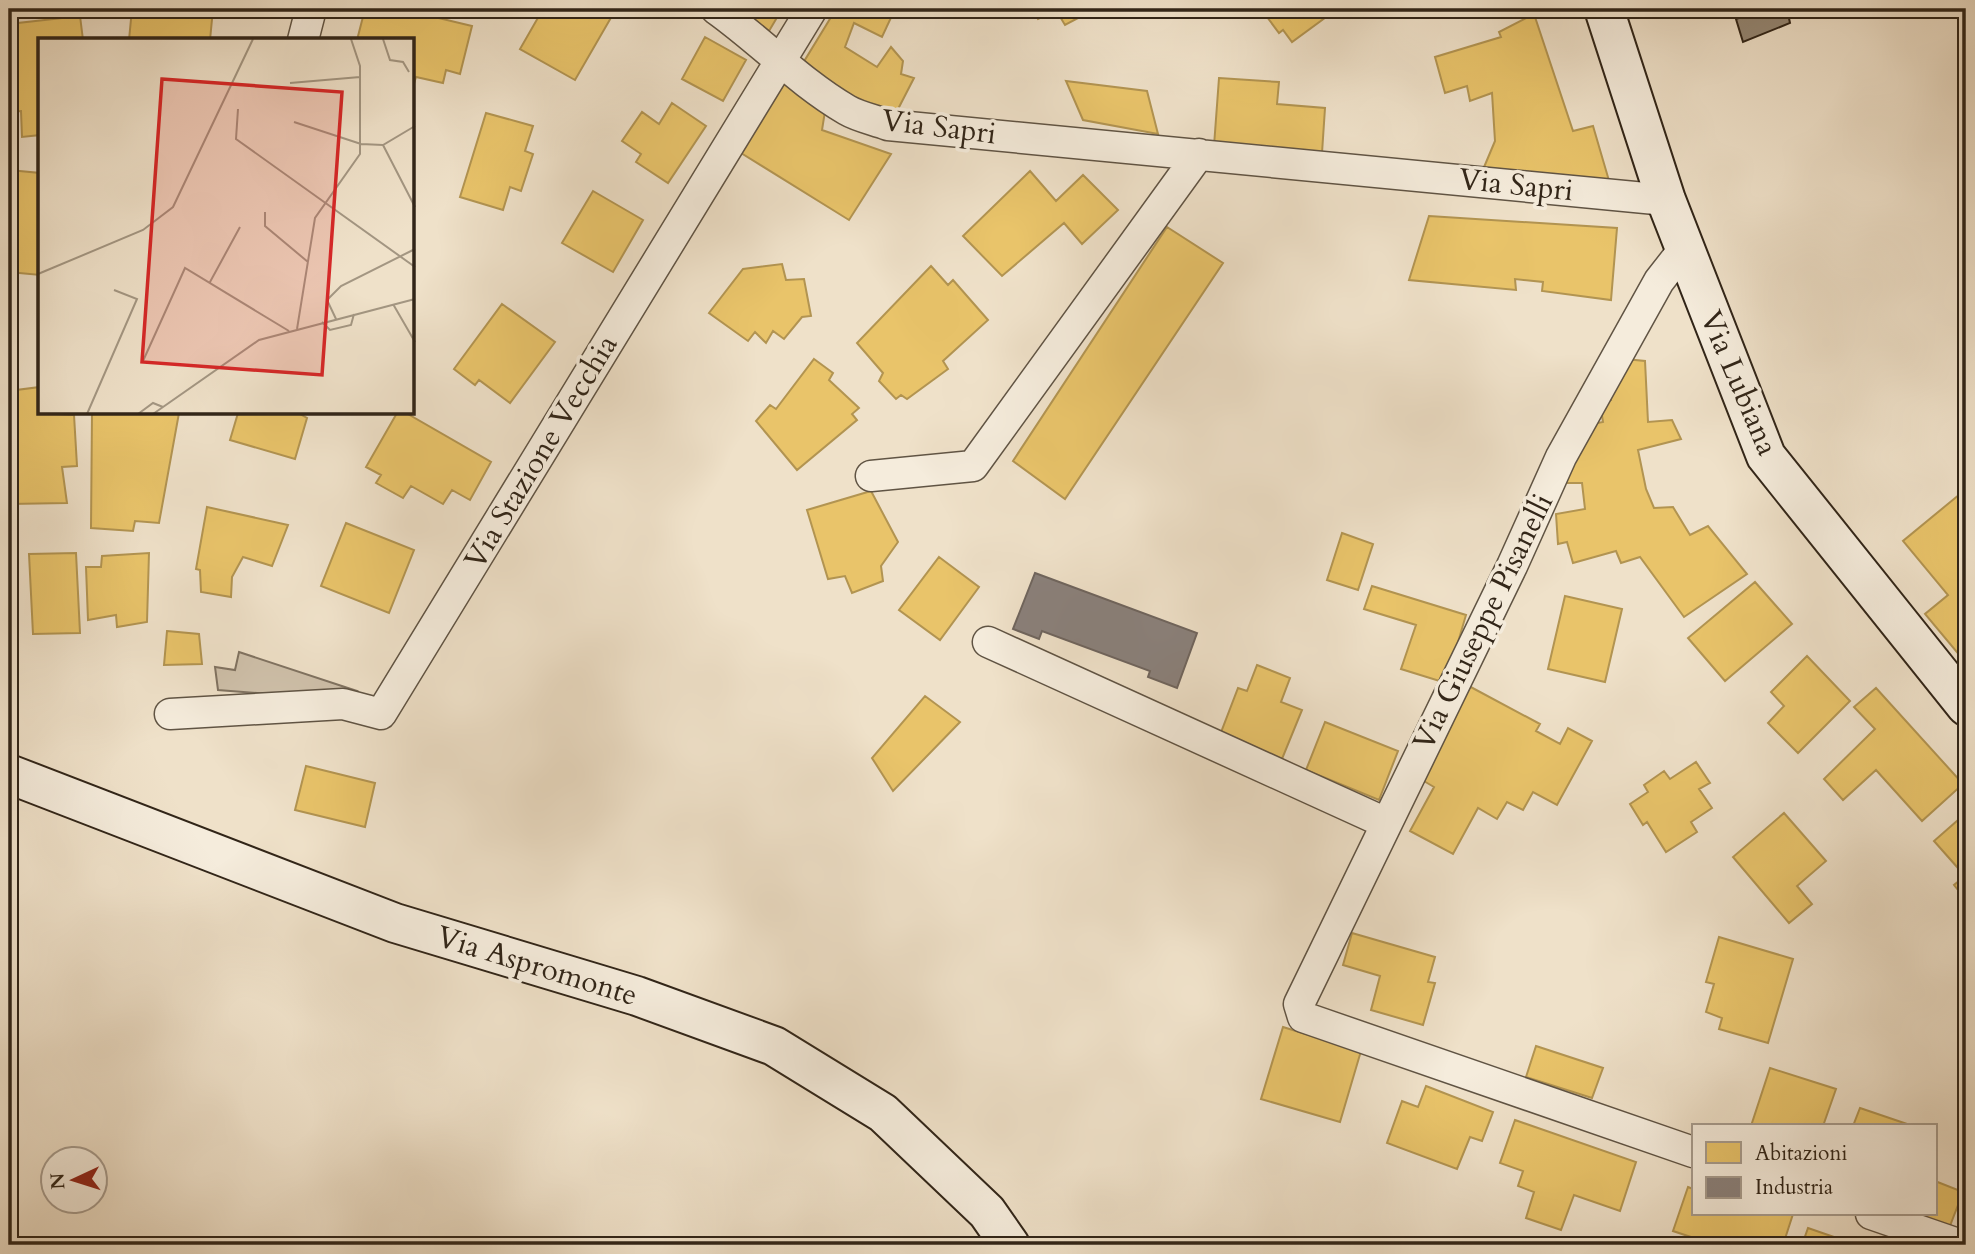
<svg xmlns="http://www.w3.org/2000/svg" width="1975" height="1254" viewBox="0 0 1975 1254" font-family="Cardo,serif">
	<rect width="100%" height="100%" fill="#efe1c9"/>
	<filter id="stains"><feTurbulence type="fractalNoise" baseFrequency=".00286" numOctaves="4"/><feColorMatrix values="0 0 0 0 .2 0 0 0 0 .09 0 0 0 0 .02 0 0 0 .5 -.17"/></filter>
	<radialGradient id="worn" r=".72"><stop offset=".6" stop-color="#630" stop-opacity="0"/><stop offset="1" stop-color="#630" stop-opacity=".3"/></radialGradient>
	<path fill="#cfc1ab" stroke="#807362" stroke-width="2" d="M239 652 357 691 348 700 218 690 215 667 235 670Z"/>
	<path fill="#e9c46a" stroke="#b29451" stroke-width="2" d="M132 9H213L210 40H129Z
		M365 9H401L472 26 460 74 446 70 443 83 416 77 413 87V40H357Z
		M543 9H616L575 80 520 49Z
		M742 9H782L769 31Z
		M836 9H895L882 37 854 23 845 47 877 67 891 47 903 61 901 74 914 78 896 113 852 101 800 68Z
		M1032 9H1095L1065 25 1056 10 1038 19Z
		M1261 9H1337L1292 42 1283 30 1279 33Z
		M1534 14 1573 131 1593 126 1610 184 1482 172 1495 141 1492 93 1470 101 1467 86 1445 93 1435 57 1501 37 1499 32Z
		M80 16 83 40H40V135L22 137 21 111 9 112V24Z
		M705 37 746 60 723 101 682 79Z
		M788 77 826 105 822 130 891 154 849 220 741 153Z
		M1219 78 1279 82 1277 104 1325 108 1322 153 1214 146Z
		M1066 81 1147 91 1158 134 1083 120Z
		M672 103 706 126 668 183 636 162 641 154 622 141 642 112 659 124Z
		M486 113 533 126 525 151 533 154 521 191 510 187 503 210 460 197Z
		M9 170 40 173V275L9 272Z
		M1030 171 1056 201 1083 175 1118 210 1082 244 1064 223 1002 276 963 236Z
		M593 191 643 220 613 272 562 243Z
		M1429 216 1617 228 1611 300 1542 291 1543 282 1515 279 1516 290 1409 280Z
		M1167 227 1223 263 1065 499 1013 461Z
		M782 264 786 280 804 279 811 316 802 317 784 339 773 331 766 343 755 332 748 341 709 313 743 269Z
		M931 266 948 285 953 280 988 320 943 361 948 369 907 399 901 395 896 399 879 381 883 373 857 343Z
		M502 304 555 342 510 403 479 380 475 385 454 369Z
		M814 359 833 373 829 380 859 408 852 414 857 420 797 470 756 421 770 405 776 409Z
		M1625 359 1645 361 1648 422 1672 420 1681 439 1638 450 1646 489 1654 508 1673 507 1690 535 1708 526 1747 574 1684 617 1640 557 1621 563 1616 551 1573 563 1567 542 1558 544 1556 514 1585 509 1582 483H1556L1582 426 1603 422 1600 403 1611 400 1608 380Z
		M40 387V413L74 415 77 466 62 467 67 503 9 504V391Z
		M92 413H179L159 523 135 521 133 531 91 528Z
		M238 413H298L307 418 295 459 230 440Z
		M397 413H406L491 462 470 500 452 490 443 504 411 486 403 498 376 483 381 475 366 467Z
		M1966 489V663L1925 614 1948 595 1903 541Z
		M871 491 898 542 881 566 883 581 852 593 845 576 828 579 807 510Z
		M207 507 288 525 272 566 243 557 232 577 231 597 201 592 200 570 196 569Z
		M346 523 414 550 389 613 321 586Z
		M1342 533 1373 544 1358 590 1327 580Z
		M76 553 80 633 33 634 29 554Z
		M149 553 147 622 117 627 116 615 88 620 86 567H101L102 556Z
		M939 557 979 587 940 640 899 610Z
		M1755 582 1792 624 1725 681 1688 638Z
		M1372 586 1466 615 1446 683 1401 669 1416 625 1364 609Z
		M1565 596 1622 609 1605 682 1548 669Z
		M167 631 199 634 202 664 164 665Z
		M1807 656 1850 701 1798 753 1768 723 1784 706 1771 692Z
		M1257 665 1290 678 1281 702 1302 710 1282 759 1220 735 1238 688 1247 691Z
		M1467 685 1540 724 1536 731 1560 744 1568 728 1592 741 1557 805 1533 792 1523 810 1507 802 1497 819 1478 808 1453 854 1410 831 1434 787 1417 777Z
		M1876 688 1963 784 1922 821 1876 770 1843 800 1824 779 1875 729 1854 707Z
		M925 696 960 722 893 791 872 758Z
		M1325 722 1398 751 1379 800 1306 770Z
		M1696 762 1710 783 1699 789 1712 808 1691 822 1697 832 1666 852 1647 822 1643 825 1630 804 1648 792 1644 785 1664 771 1670 779Z
		M306 766 375 783 365 827 295 810Z
		M1784 813 1826 861 1797 886 1812 904 1789 923 1733 857Z
		M1966 813V900L1954 885 1965 876 1934 841Z
		M1352 933 1435 957 1428 982 1435 983 1423 1025 1371 1010 1380 976 1343 965Z
		M1719 937 1793 959 1768 1043 1719 1029 1722 1018 1706 1012 1714 984 1706 982Z
		M1283 1027 1361 1051 1340 1122 1261 1099Z
		M1536 1046 1603 1068 1592 1098 1526 1077Z
		M1770 1068 1836 1089 1823 1126H1751Z
		M1426 1086 1493 1112 1482 1141 1470 1137 1457 1169 1387 1143 1402 1101 1418 1107Z
		M1860 1108 1913 1126H1853Z
		M1515 1120 1636 1162 1620 1211 1574 1195 1561 1230 1526 1218 1534 1192 1518 1186 1523 1171 1500 1163Z
		M1935 1181 1963 1192 1948 1231 1902 1214H1935Z
		M1688 1187 1693 1189V1214H1793L1783 1245H1715L1673 1231Z
		M1808 1228 1857 1245H1802Z"/>
	<path fill="#8a817c" stroke="#6f655e" stroke-width="2" d="M1035 573 1197 633 1177 688 1148 677 1150 671 1042 631 1039 639 1013 629Z"/>
	<path fill="#948774" stroke="#312518" stroke-width="2" d="M1763 9H1787L1790 23 1743 42 1736 19Z"/>
	<g fill="none" stroke-linecap="round" stroke-linejoin="round">
		<g stroke="#605444" stroke-width="33">
			<path id="street" d="M716 9C761 41 799 82 847 110 859 117 875 120 888 125L1666 200
				M303 40 311 9
				M1684 249 1659 281 1561 457 1512 566 1299 1004 1303 1017 1693 1152
				M871 476 973 466 1199 154
				M988 642 1386 823
				M170 714 343 704 381 714 812 9
				M1871 1214 1961 1245"/>
		</g>
		<g stroke="#312518" stroke-width="42">
			<path id="secondary" d="M1604 9 1666 200 1766 456 1966 706
				M9 774 395 923 637 996 774 1046 883 1113 987 1212 1010 1245"/>
		</g>
		<use href="#street" stroke="#f5ecdc" stroke-width="30"/>
		<use href="#secondary" stroke="#f5ecdc" stroke-width="38"/>
	</g>
	<g text-anchor="middle" dominant-baseline="central" stroke-width="7" stroke-linejoin="round" paint-order="stroke">
		<g font-size="30" fill="#312518" stroke="#f5ecdc">
			<text transform="translate(939 127) rotate(7)">Via Sapri</text>
			<text transform="translate(1516 185) rotate(6)">Via Sapri</text>
			<text transform="translate(1739 383) rotate(67)">Via Lubiana</text>
			<text transform="translate(541 452) rotate(-59)">Via Stazione Vecchia</text>
			<text transform="translate(1483 622) rotate(-64)">Via Giuseppe Pisanelli</text>
			<text transform="translate(537 966) rotate(17)">Via Aspromonte</text>
		</g>
	</g>
	<g transform="translate(38 38)">
		<rect width="376" height="376" fill="#efe1c9"/>
		<path fill="none" stroke="#a39682" stroke-width="2" d="M345 1 352 22 365 24 371 34M252 45 322 39M200 71 198 101 377 229M256 84 323 106 345 107 377 88M345 107 377 169M227 174V188L270 224M0 236 105 192 135 169 215 1M172 244 202 189M355 266 377 304M298 281 289 262 303 248 377 211M284 284 292 292 313 287 316 276M259 291 277 180 322 116V28L313 1M105 323 147 230 251 293M49 376 99 261 76 252M100 376 115 365 125 369M115 376 221 302 377 261"/>
		<path fill="#d62828" fill-opacity="0.15" stroke="#d62828" stroke-width="3.5" d="M124 41 304 54 284 337 104 324Z"/>
		<rect width="376" height="376" fill="none" stroke="#312518" stroke-width="3.5"/>
	</g>
	<rect width="1975" height="1254" fill="none" stroke="#efe1c9" stroke-width="35"/>
	<rect x="10" y="10" width="1954" height="1233" fill="none" stroke="#312518" stroke-width="3.5"/>
	<rect x="18" y="18" width="1940" height="1219" fill="none" stroke="#312518" stroke-width="2"/>
	<rect x="1692" y="1124" width="245" height="91" fill="#f5ecdc" stroke="#a79c8e" stroke-width="2"/>
	<rect x="1706" y="1142" width="35" height="21" fill="#e9c46a" stroke="#a79c8e" stroke-width="2"/>
	<text x="1755" y="1160" font-size="21" fill="#312518">Abitazioni</text>
	<rect x="1706" y="1177" width="35" height="21" fill="#8a817c" stroke="#a79c8e" stroke-width="2"/>
	<text x="1755" y="1194" font-size="21" fill="#312518">Industria</text>
	<g transform="translate(74 1180) rotate(266)"><circle r="33" fill="#f5ecdc" stroke="#a79c8e" stroke-width="2"/>
	<path d="M0-5L12 26L0 18L-12 26Z" fill="#8f2418"/>
	<text y="-10" font-size="19" font-weight="bold" text-anchor="middle" fill="#312518">N</text>
	</g>
	<rect width="100%" height="100%" filter="url(#stains)"/>
	<rect width="100%" height="100%" fill="url(#worn)"/>
</svg>
